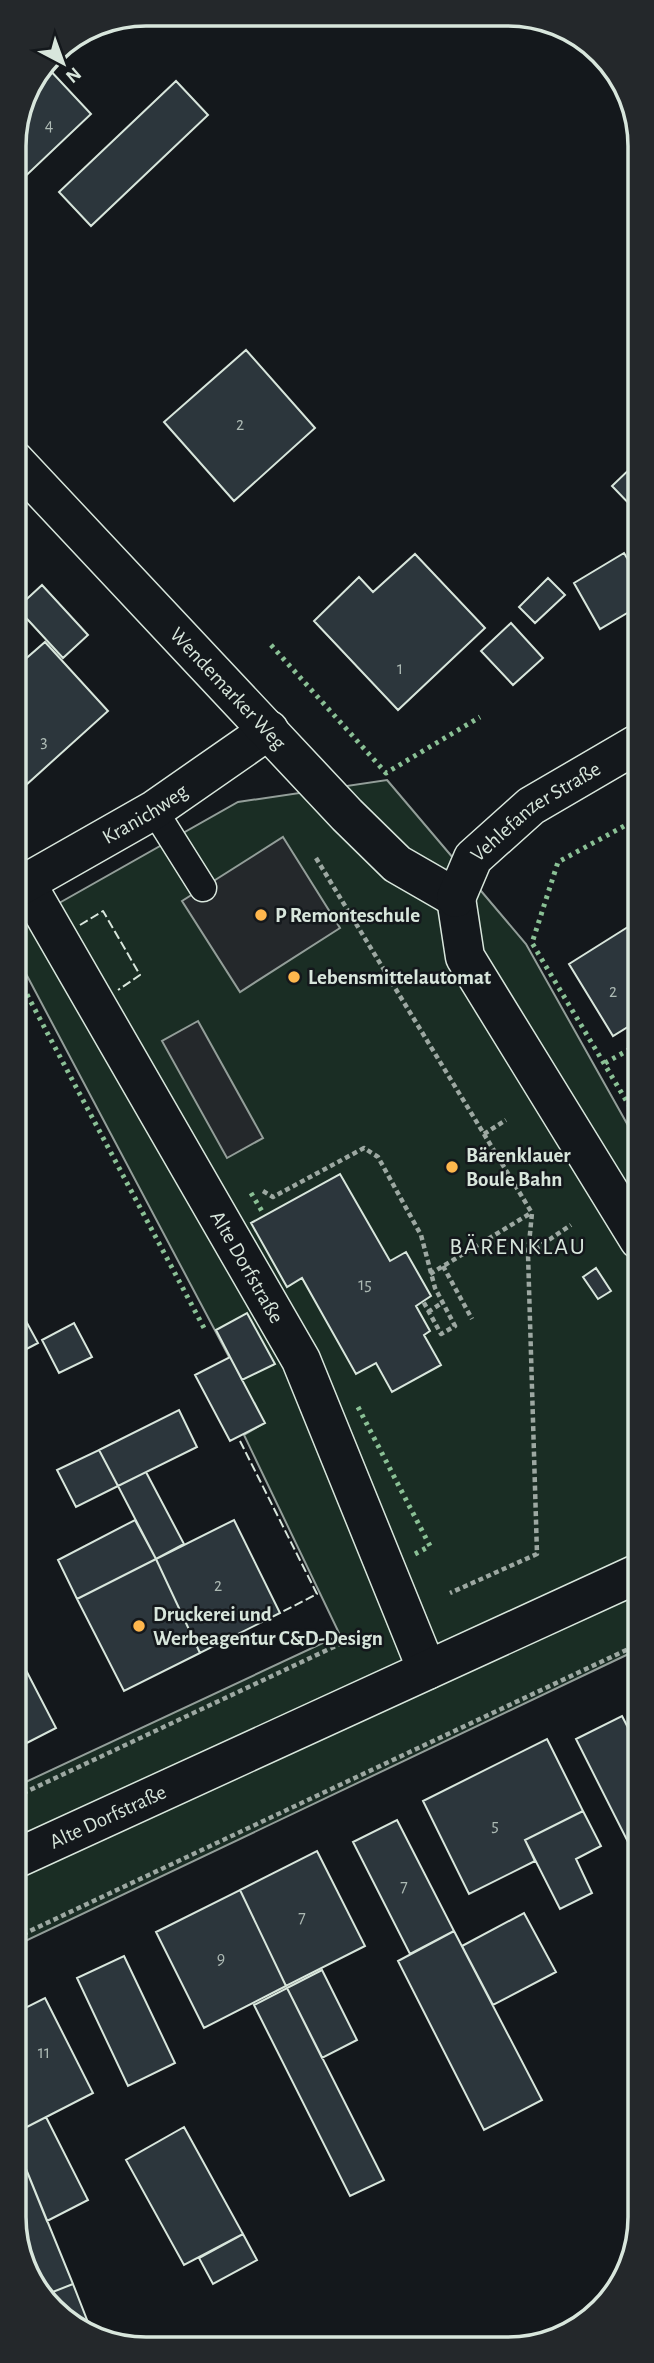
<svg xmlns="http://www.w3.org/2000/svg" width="654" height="2363" viewBox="0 0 654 2363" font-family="'Alegreya Sans',sans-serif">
	<rect width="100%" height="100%" fill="#14181c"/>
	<path fill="#1a2d24" stroke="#939e99" stroke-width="2" d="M387 780 526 944 639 1145V1649L15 1946V1787L340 1635 244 1435 264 1423 15 953V928L238 802Z"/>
	<path fill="#24282b" stroke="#939e99" stroke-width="2" d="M283 837 340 928 240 992 182 901Z
		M198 1021 263 1138 227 1158 162 1041Z"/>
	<path fill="#2c363c" stroke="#d8e6dc" stroke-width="2" d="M47 67 91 114 14 187V138Z
		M176 81 208 115 91 226 59 192Z
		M246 350 315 428 234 501 164 422Z
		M639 460V514L612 486Z
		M624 553 639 578V606L600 629 574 583Z
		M415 554 485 628 398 710 314 621 359 577 373 592Z
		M548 578 565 595 535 623 519 607Z
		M42 585 88 635 63 658 17 608Z
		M511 623 543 658 513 685 481 651Z
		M45 642 108 711 26 785 15 773 14 669Z
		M639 920V1020L613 1036 569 964Z
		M340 1174 390 1261 406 1252 431 1296 416 1306 430 1331 424 1335 441 1365 392 1392 376 1363 356 1374 302 1278 287 1287 251 1223Z
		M596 1268 611 1291 598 1299 583 1277Z
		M15 1301 38 1343 15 1355Z
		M247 1313 275 1364 242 1380 216 1330Z
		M74 1323 92 1357 59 1373 42 1340Z
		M230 1357 265 1423 230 1441 195 1375Z
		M179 1410 197 1447 118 1486 99 1450Z
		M99 1450 118 1486 76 1507 57 1470Z
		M15 1463 22 1478 15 1481Z
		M146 1472 184 1544 156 1559 118 1486Z
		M135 1520 156 1559 77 1599 58 1560Z
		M234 1520 280 1613 200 1653 156 1559Z
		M156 1559 200 1653 124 1691 77 1599Z
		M15 1649 56 1728 15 1749Z
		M639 1686 640 1714 629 1691Z
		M622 1716 640 1751V1836L628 1842 576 1739Z
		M547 1739 583 1811 525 1840 535 1861 469 1894 423 1801Z
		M583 1811 601 1846 576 1859 592 1893 560 1909 525 1840Z
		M397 1820 454 1931 410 1954 353 1842Z
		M640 1836V1865L628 1842Z
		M317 1851 365 1946 286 1986 240 1890Z
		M240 1890 286 1986 204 2028 156 1932Z
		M524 1913 556 1972 493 2005 462 1946Z
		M454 1931 542 2100 484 2130 398 1961Z
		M124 1956 175 2063 128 2086 77 1978Z
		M322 1970 357 2040 322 2058 287 1988Z
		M287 1988 384 2180 350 2196 254 2005Z
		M45 1998 93 2093 15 2133V2013Z
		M46 2117 88 2200 47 2221 15 2142V2133Z
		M184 2127 243 2234 184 2265 126 2160Z
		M15 2142 73 2284 45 2295 15 2234Z
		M243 2234 257 2260 213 2284 199 2258Z
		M73 2284 91 2330 53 2310 45 2295Z"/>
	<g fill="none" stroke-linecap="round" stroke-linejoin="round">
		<g stroke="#d8e6dc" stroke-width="29">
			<path id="lane" d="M154 810 203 888"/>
		</g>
		<g stroke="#d8e6dc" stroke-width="41">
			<g id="street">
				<path id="s1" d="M26 883 301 1360 427 1670"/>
				<path id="s2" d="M15 889 154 810 269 730"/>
			</g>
		</g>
		<g stroke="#d8e6dc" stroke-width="41">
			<g id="secondary">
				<path id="s3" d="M14 460 347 815 397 864 456 898"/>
				<path d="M456 898 465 957 639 1240"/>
				<path id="s4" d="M456 898 473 858 531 806 639 743"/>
				<path id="s5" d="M15 1859 639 1573"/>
			</g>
		</g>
		<path stroke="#9da8a2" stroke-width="4.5" stroke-dasharray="5 3.5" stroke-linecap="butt" d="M316 858 532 1213 528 1254 537 1554 450 1593
			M484 1134 506 1120
			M263 1191 273 1197 364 1148 378 1157 421 1235 435 1288 455 1326 441 1334 423 1301
			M528 1254 571 1225
			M443 1266 472 1319
			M430 1274 531 1213
			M428 1312 442 1303
			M15 1797 359 1635
			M15 1938 639 1644"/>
		<use href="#lane" stroke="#14181c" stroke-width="26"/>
		<use href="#street" stroke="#14181c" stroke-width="38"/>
		<use href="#secondary" stroke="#14181c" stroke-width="38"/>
		<path stroke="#8ac095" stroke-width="5" stroke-dasharray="3.5 5" stroke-linecap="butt" d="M271 645 386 773 480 717
			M639 818 558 862 532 943 639 1122
			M15 972 204 1328
			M605 1063 639 1044
			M251 1193 263 1213
			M358 1407 430 1546 413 1555"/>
		<path stroke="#d8e6dc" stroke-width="2" stroke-dasharray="9 3.5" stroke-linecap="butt" d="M80 925 103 911 140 975 118 990
			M240 1441 317 1594 280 1613"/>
	</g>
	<g fill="#ffb74d" stroke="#14181c" stroke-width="2.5">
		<circle cx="261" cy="915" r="7"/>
		<circle cx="294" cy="977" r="7"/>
		<circle cx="452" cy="1167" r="7"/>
		<circle cx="139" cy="1626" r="7"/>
	</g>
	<g text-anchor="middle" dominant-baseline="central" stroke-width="5" stroke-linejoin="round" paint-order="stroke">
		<g font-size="18" fill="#adbab4">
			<text x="49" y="126">4</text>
			<text x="240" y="425">2</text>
			<text x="400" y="669">1</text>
			<text x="44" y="742">3</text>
			<text x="613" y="992">2</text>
			<text x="365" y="1285">15</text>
			<text x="218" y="1586">2</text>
			<text x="495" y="1826">5</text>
			<text x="404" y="1887">7</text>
			<text x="302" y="1918">7</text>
			<text x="221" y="1959">9</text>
			<text x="44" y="2053">11</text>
		</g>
		<g font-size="21" fill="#d8e6dc" stroke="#14181c">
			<text stroke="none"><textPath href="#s3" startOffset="313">Wendemarker Weg</textPath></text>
			<text stroke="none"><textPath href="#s2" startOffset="150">Kranichweg</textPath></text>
			<text stroke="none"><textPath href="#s4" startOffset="122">Vehlefanzer Straße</textPath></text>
			<text stroke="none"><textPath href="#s1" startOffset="443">Alte Dorfstraße</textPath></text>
			<text stroke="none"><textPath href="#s5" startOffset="102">Alte Dorfstraße</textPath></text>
		</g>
		<g font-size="21" font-weight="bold" fill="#d8e6dc" stroke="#14181c" text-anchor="start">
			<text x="275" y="915">P Remonteschule</text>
			<text x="308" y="977">Lebensmittelautomat</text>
			<text x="466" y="1155">Bärenklauer<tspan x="466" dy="24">Boule Bahn</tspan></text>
			<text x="153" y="1614">Druckerei und<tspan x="153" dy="24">Werbeagentur C&amp;D-Design</tspan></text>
		</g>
		<g font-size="24" letter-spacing="2" fill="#d8e6dc" stroke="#14181c">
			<text x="518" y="1247">BÄRENKLAU</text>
		</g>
	</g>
	<path d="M0 0H654V2363H0ZM146 26H508A120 120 0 0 1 628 146V2217A120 120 0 0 1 508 2337H146A120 120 0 0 1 26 2217V146A120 120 0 0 1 146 26Z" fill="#24282b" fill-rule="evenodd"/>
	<path fill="none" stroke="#d8e6dc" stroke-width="3.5" d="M146 26H508A120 120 0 0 1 628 146V2217A120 120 0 0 1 508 2337H146A120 120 0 0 1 26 2217V146A120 120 0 0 1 146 26Z"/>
	<g transform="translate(63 63) rotate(139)" stroke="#14181c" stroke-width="5" paint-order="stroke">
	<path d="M0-5L12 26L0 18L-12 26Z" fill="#d8e6dc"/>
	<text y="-10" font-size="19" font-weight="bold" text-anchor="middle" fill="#d8e6dc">N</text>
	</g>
</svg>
